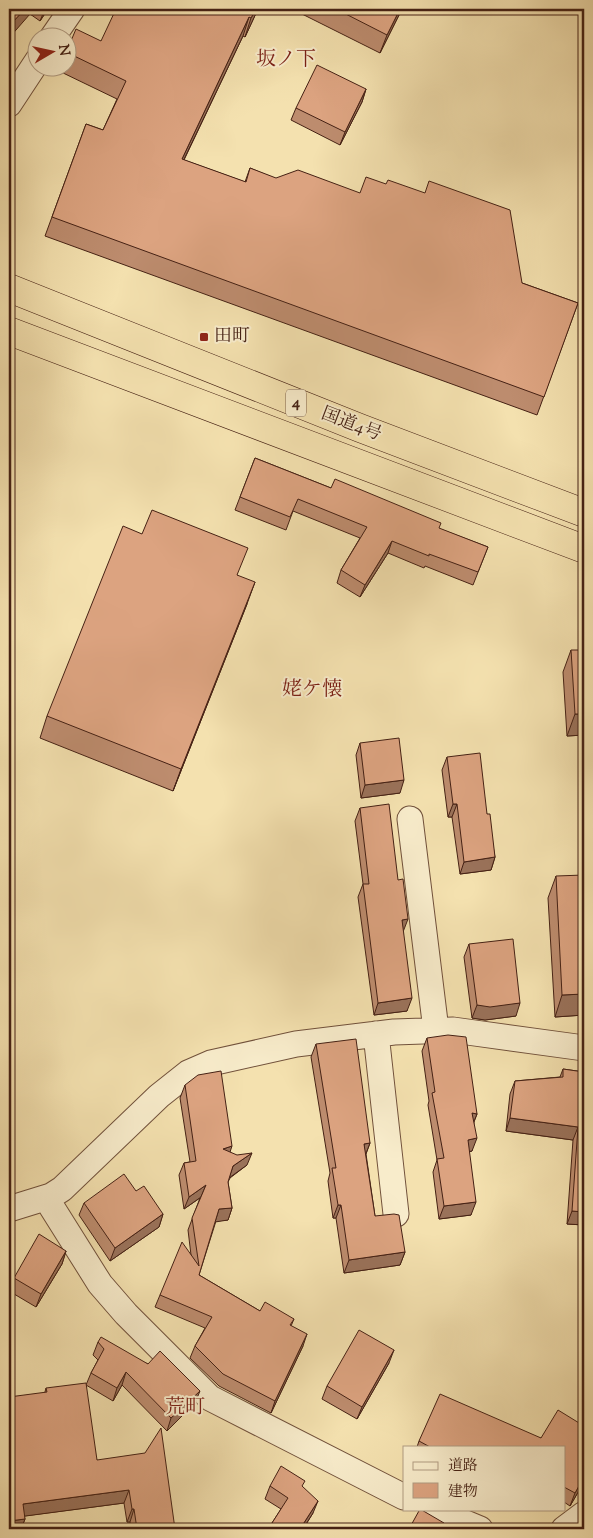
<svg xmlns="http://www.w3.org/2000/svg" width="593" height="1538" viewBox="0 0 593 1538" font-family="'Sorts Mill Goudy','Noto Serif JP',serif">
	<rect width="100%" height="100%" fill="#f4e1af"/>
	<filter id="stains"><feTurbulence type="fractalNoise" baseFrequency=".004" numOctaves="4"/><feColorMatrix values="0 0 0 0 .2 0 0 0 0 .09 0 0 0 0 .02 0 0 0 .5 -.17"/></filter>
	<radialGradient id="worn" r=".72"><stop offset=".6" stop-color="#630" stop-opacity="0"/><stop offset="1" stop-color="#630" stop-opacity=".3"/></radialGradient>
	<g fill="none" stroke-linecap="round" stroke-linejoin="round">
		<g stroke="#71513b" stroke-width="27">
			<path id="street" d="M52 38 72 9
				M9 104 38 60
				M410 819 436 1030
				M376 1034 396 1214
				M46 1198 100 1284 126 1314 210 1398 404 1497
				M9 1209 51 1196 62 1189 159 1096 188 1073 211 1063 296 1044 394 1032 453 1030 584 1048
				M432 1509 480 1529
				M564 1529 584 1514"/>
		</g>
		<g stroke="#452114" stroke-width="29">
			<path id="highway" d="M9 288 360 428 584 513
				M9 331 584 549"/>
		</g>
		<use href="#street" stroke="#f8eccb" stroke-width="25"/>
		<use href="#highway" stroke="#f4e1af" stroke-width="28"/>
	</g>
	<path fill="#bd8c6e" stroke="#452114" d="M9 9H48L40 21 30 14Z
		M258 9 245 37 243 36 184 160 245 182 250 168 522 283 578 303 537 415 45 236 86 124 103 130 117 99 59 71 60 68H68V48Z
		M292 9H402L380 53Z
		M366 89 362 102 340 145 291 120 296 108Z
		M255 458 331 488 488 547 473 585 425 566 424 568 388 553 360 597 337 583 341 570 360 538 293 511 286 530 235 510Z
		M238 575 247 604 173 791 40 738 47 716Z
		M571 650 584 735 567 736 563 672Z
		M360 743 400 793 361 798 356 755Z
		M447 757 487 814 495 857 491 870 460 874 452 817H448L442 770Z
		M360 808 403 932 407 1011 374 1015 358 897 363 884 355 821Z
		M556 876 584 1015 555 1017 548 898Z
		M469 944 516 1016 485 1020 472 1018 464 957Z
		M427 1038 477 1114 474 1122 472 1151 469 1152 471 1215 439 1219 433 1172 437 1160 428 1105 429 1101 422 1051Z
		M316 1044 370 1143 366 1154 375 1216 405 1252 400 1265 344 1273 336 1218H333L328 1181 330 1173 311 1057Z
		M563 1069 584 1072V1225L567 1224 573 1140 506 1131 510 1094 515 1081 560 1077Z
		M185 1085 230 1152 247 1165 230 1178 228 1182 232 1208 228 1220 216 1221 199 1275 260 1311 294 1319 291 1326 303 1346 271 1413 219 1386 190 1358 195 1346 205 1328 155 1307 160 1295 191 1255 188 1230 200 1198 184 1209 179 1175 184 1163 190 1162 180 1098Z
		M136 1191 163 1214 159 1227 110 1261 79 1215 84 1203Z
		M66 1251 62 1264 36 1307 9 1291 14 1278Z
		M98 1342 148 1364 195 1403 167 1431 122 1385 113 1401 86 1385 91 1373 98 1360 93 1355Z
		M389 1363 357 1419 322 1399 327 1386Z
		M46 1388 97 1460 175 1529H131L130 1522H127L124 1503 24 1516 25 1519 21 1529H9Z
		M584 1426V1482L570 1506 564 1502V1447H417L419 1441 541 1438Z
		M270 1486 303 1487 313 1513 303 1529H270L272 1523 281 1509 265 1499Z"/>
	<path fill="#9a725a" stroke="#452114" d="M25 9H32L30 14 9 38V26Z
		M45 9H48L40 21Z
		M256 9H258L245 37 251 18Z
		M400 9H402L380 53 387 35Z
		M249 17 243 36 175 178 182 159Z
		M366 89 362 102 340 145 345 132Z
		M392 541 388 553 360 597 365 585Z
		M255 582 247 604 173 791 181 769Z
		M575 714H584V735L567 736Z
		M404 780 400 793 361 798 365 785Z
		M453 804H457L452 817H448Z
		M495 857 491 870 460 874 464 862Z
		M408 919 403 932 402 920Z
		M584 994V1015L555 1017 562 995Z
		M412 998 407 1011 374 1015 378 1003Z
		M520 1003 516 1016 485 1020 472 1018 477 1005Z
		M472 1113 477 1114 472 1126Z
		M510 1118 578 1127 573 1140 506 1131Z
		M477 1138 472 1151 463 1153 468 1140Z
		M370 1143 365 1156 364 1144Z
		M232 1146 228 1158 223 1149Z
		M252 1153 247 1165 229 1178 233 1166Z
		M206 1185 201 1197 184 1209 189 1197Z
		M476 1202 471 1215 439 1219 444 1206Z
		M338 1205H341L336 1218H333Z
		M232 1208 228 1220 215 1222 219 1209Z
		M572 1211 584 1212V1225L567 1224Z
		M163 1214 159 1227 110 1261 115 1248Z
		M66 1251 62 1264 36 1307 41 1294Z
		M405 1252 400 1265 344 1273 349 1260Z
		M307 1334 303 1346 271 1413 275 1401Z
		M394 1350 389 1363 357 1419 362 1407Z
		M126 1372 122 1385 113 1401 117 1388Z
		M200 1391 195 1403 167 1431 171 1418Z
		M584 1477V1482L570 1506 575 1493Z
		M129 1490 124 1503 18 1517 23 1504Z
		M318 1501 313 1513 303 1529H300Z
		M132 1509H134L130 1522H127Z
		M25 1519 21 1529H9V1521Z"/>
	<path fill="#dca380" stroke="#452114" d="M9 9H25L9 26Z
		M116 9H256L251 18 249 17 182 159 246 182 250 168 276 178 298 170 360 193 366 177 386 184 388 180 425 193 429 181 510 210 522 283 578 303 544 397 52 217 86 124 103 130 126 81 68 53V48L76 29 101 41Z
		M336 9H400L387 35Z
		M317 65 366 89 345 132 296 108Z
		M255 458 331 488 335 479 441 523 439 528 488 547 478 572 429 554V556L392 541 365 585 341 570 367 527 298 499 290 517 240 497Z
		M152 510 248 548 237 575 255 582 181 769 47 716 123 526 142 534Z
		M571 650H584V714H575Z
		M399 738 404 780 365 785 360 743Z
		M480 753 487 814H490L495 857 464 862 457 804H453L447 757Z
		M389 804 398 880 403 879 408 919 402 920 412 998 378 1003 363 884H369L360 808Z
		M584 875V994L562 995 556 876Z
		M513 939 520 1003 490 1007 477 1005 469 944Z
		M448 1035 466 1037 477 1114 472 1113 477 1138 468 1140 476 1202 444 1206 437 1159 444 1158 432 1093 435 1092 427 1038Z
		M356 1039 370 1143 364 1144 375 1216 394 1214 399 1215 405 1252 349 1260 341 1205H338L332 1168H336L316 1044Z
		M563 1069 584 1072V1212L572 1211 578 1127 510 1118 515 1081 563 1077Z
		M221 1071 232 1146 223 1149 237 1155 252 1153 233 1166 228 1182 232 1208 219 1209 199 1275 260 1311 265 1302 294 1319 290 1325 307 1334 275 1401 223 1374 195 1346 212 1317 160 1295 182 1242 199 1266 192 1218 206 1185 189 1197 184 1163 196 1161 185 1085 198 1075Z
		M124 1174 136 1191 144 1186 163 1214 115 1248 84 1203Z
		M39 1234 66 1251 41 1294 14 1278Z
		M359 1330 394 1350 362 1407 327 1386Z
		M101 1337 148 1364 160 1351 200 1391 171 1418 126 1372 117 1388 91 1373 104 1349 98 1342Z
		M86 1383 97 1460 145 1453 161 1428 175 1529H137L134 1509H132L129 1490 23 1504 25 1519 9 1521V1397L47 1392 46 1388Z
		M440 1394 541 1438 558 1410 584 1426V1477L575 1493 564 1487V1447H430L419 1441Z
		M281 1466 305 1481 302 1486 318 1501 300 1529H272V1523L288 1498 270 1486Z
		M420 1509 444 1523 440 1529H409Z"/>
	<rect fill="#8f2418" stroke="#f8eccb" stroke-width="2" x="199" y="332" width="10" height="10" rx="2.5"/>
	<g text-anchor="middle" dominant-baseline="central" stroke-width="4" stroke-linejoin="round" paint-order="stroke">
		<rect fill="#f8eccb" stroke="#7b5e4b" stroke-width="1" x="286" y="389.5" width="20" height="27" rx="4"/>
		<g font-size="16" font-weight="bold" fill="#452114">
			<text x="296" y="403">4</text>
		</g>
		<g font-size="18" fill="#452114" stroke="#f8eccb" text-anchor="start">
			<text x="214" y="337">田町</text>
		</g>
		<g font-size="18" fill="#452114" stroke="#f8eccb">
			<text transform="translate(351 425) rotate(21)">国道4号</text>
		</g>
		<g font-size="20" fill="#7a1f14" stroke="#f8eccb">
			<text x="286" y="60">坂ノ下</text>
			<text x="312" y="690">姥ケ懐</text>
			<text x="185" y="1408">荒町</text>
		</g>
	</g>
	<rect width="593" height="1538" fill="none" stroke="#f4e1af" stroke-width="30"/>
	<rect x="10" y="10" width="573" height="1518" fill="none" stroke="#452114" stroke-width="2.5"/>
	<rect x="15" y="15" width="563" height="1508" fill="none" stroke="#452114"/>
	<rect x="403" y="1446" width="162" height="65" fill="#f8eccb" stroke="#b09b82"/>
	<rect x="413" y="1462" width="25" height="8" fill="#f8eccb" stroke="#b09b82"/>
	<text x="448" y="1470" font-size="15" fill="#452114">道路</text>
	<rect x="413" y="1483" width="25" height="15" fill="#dca380" stroke="#b09b82"/>
	<text x="448" y="1496" font-size="15" fill="#452114">建物</text>
	<g transform="translate(52 52) rotate(81)"><circle r="24" fill="#f8eccb" stroke="#b09b82"/>
	<path d="M0-4L9 19L0 12L-9 19Z" fill="#8f2418"/>
	<text y="-8" font-size="14" font-weight="bold" text-anchor="middle" fill="#452114">N</text>
	</g>
	<rect width="100%" height="100%" filter="url(#stains)"/>
	<rect width="100%" height="100%" fill="url(#worn)"/>
</svg>
